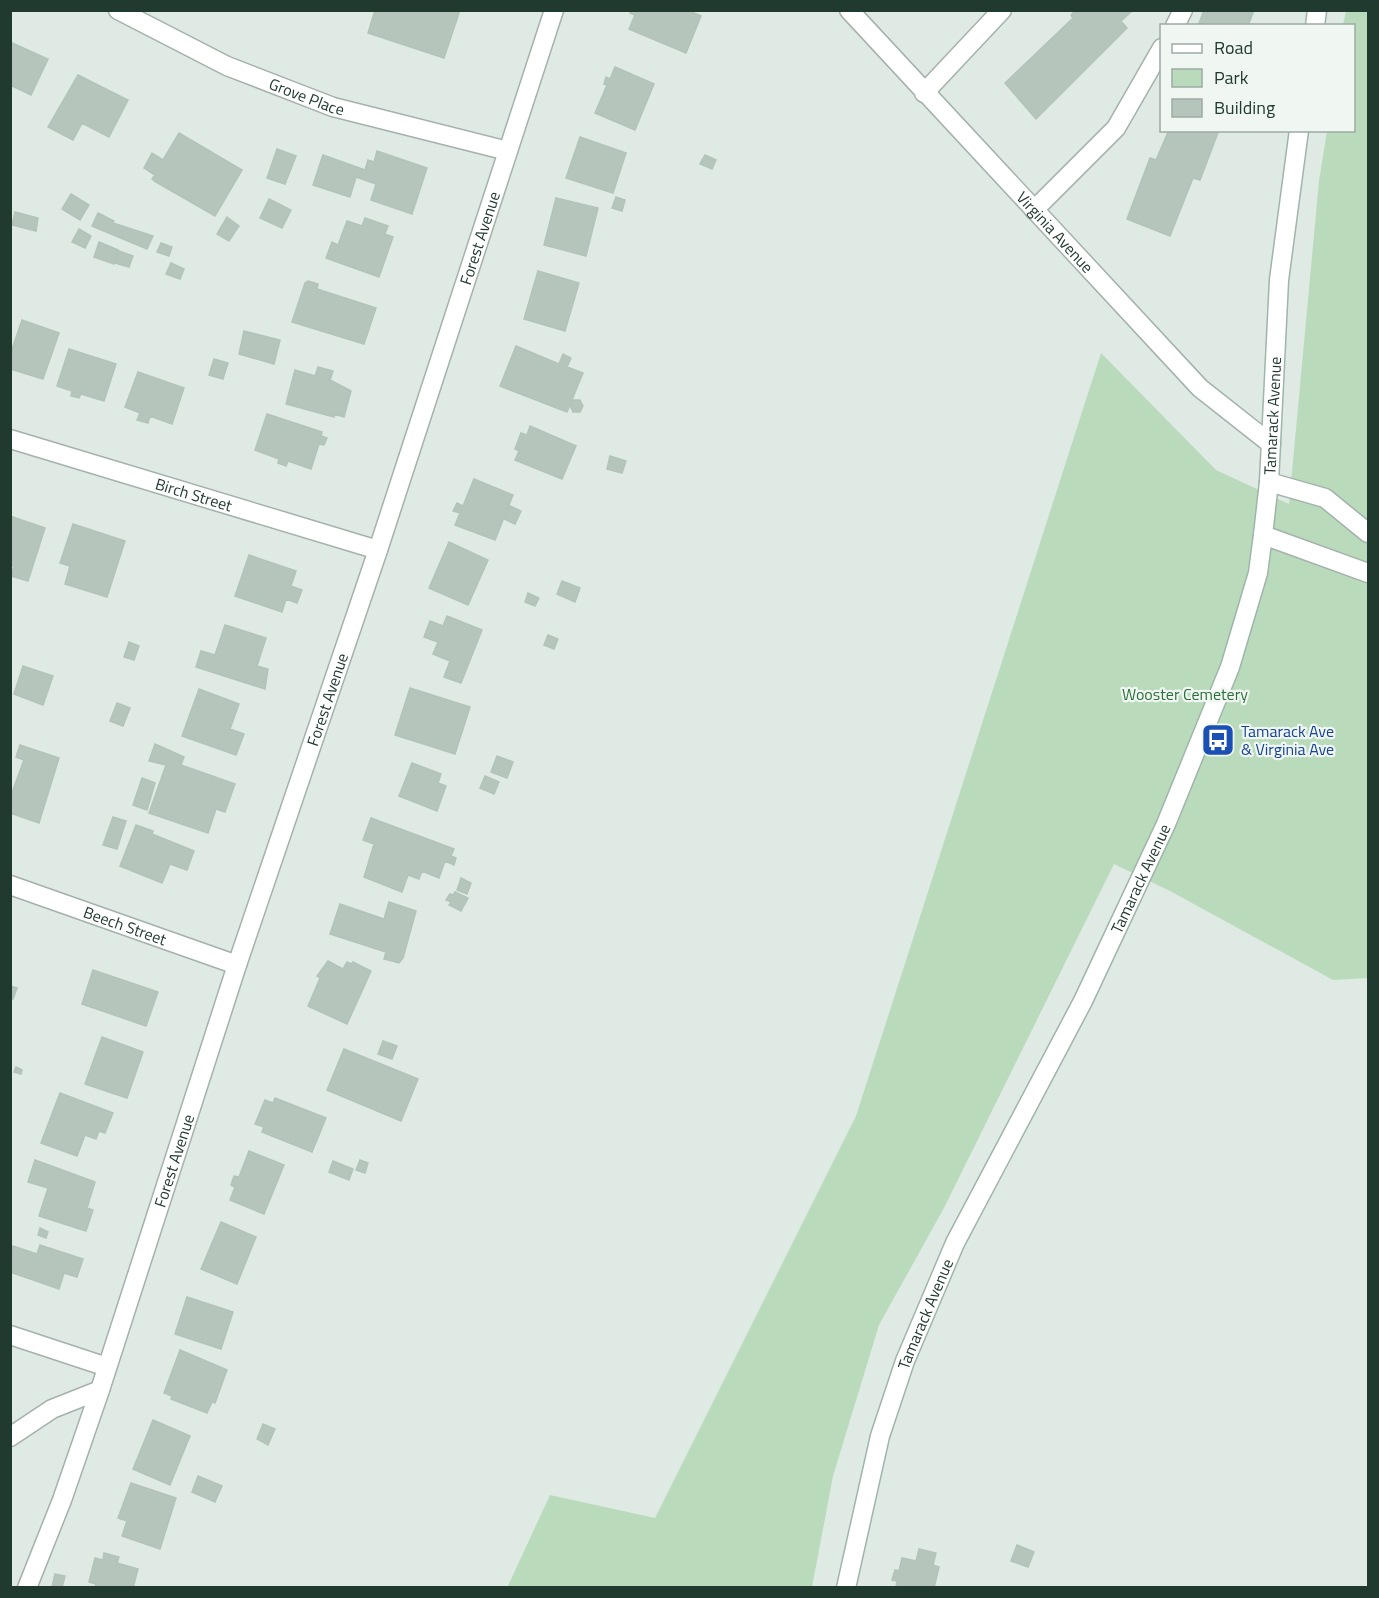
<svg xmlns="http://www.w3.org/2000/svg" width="1379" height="1598" viewBox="0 0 1379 1598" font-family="'Titillium Web',sans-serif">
	<rect width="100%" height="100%" fill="#e0eae4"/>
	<path fill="#b9dbbc" d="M1346 11H1368V978L1333 980 1170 891 1114 864 944 1208 879 1325 833 1476 812 1587 507 1588 550 1495 655 1518 856 1116 1101 353 1216 470 1289 504 1319 181 1327 131 1354 130V26L1343 25Z"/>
	<path fill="#b5c5bc" stroke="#b2c3b9" stroke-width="1.5" d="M375 10H460L444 58 368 33Z
		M631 10H687L701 16 686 53 629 29 635 15 630 13Z
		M1076 10H1133L1121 21 1127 28 1036 119 1005 83 1073 18 1071 15Z
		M1204 10H1254L1248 26H1198Z
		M10 42 48 59 31 95 10 85Z
		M615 67 654 84 635 130 595 113 607 85 604 84 606 77 610 79Z
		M78 75 128 100 109 137 82 123 73 140 48 127Z
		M1169 130H1219L1200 180 1193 178 1170 236 1127 219 1150 158 1156 160Z
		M179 133 242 170 215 216 156 182 152 179 155 175 144 168 152 153 163 160Z
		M580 137 626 153 613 193 566 178Z
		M277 149 296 156 285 184 267 178Z
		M377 151 427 168 412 214 371 200 376 184 356 177 350 197 313 185 323 155 365 170 368 160 374 162Z
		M705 155 716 160 712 169 700 164Z
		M71 194 89 205 80 220 62 209Z
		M616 197 625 200 622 211 612 208Z
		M556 198 598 208 586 256 544 245Z
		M269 199 291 210 282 228 260 218Z
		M15 212 38 218 36 231 12 225Z
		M98 213 114 221 113 223 153 236 147 249 92 226Z
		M227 217 239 226 229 241 217 234Z
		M365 218 388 226 385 234 393 237 379 277 326 258 332 242 338 245 347 221 362 226Z
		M79 229 91 236 85 248 72 242Z
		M99 242 118 250 114 264 94 257Z
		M161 243 172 247 169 256 157 252Z
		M119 251 133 256 129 267 115 263Z
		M171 263 184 269 180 279 166 274Z
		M538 271 579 283 565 331 524 319Z
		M308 281 318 284 317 289 376 308 364 344 292 322 305 283Z
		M22 320 59 333 43 379 10 369V355Z
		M244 331 280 340 274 364 239 354Z
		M516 346 559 364 563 354 571 358 567 367 583 373 567 412 500 386Z
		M69 349 116 364 104 401 81 394 79 398 71 396 72 391 57 386Z
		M214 359 228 363 223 379 209 375Z
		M318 367 333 371 330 380 351 391 344 417 334 414V417L286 404 295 370 315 376Z
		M138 372 184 388 172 424 150 416 148 423 137 420 140 413 125 407Z
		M573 400H580L583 406 580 412H573L570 405Z
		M267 414 322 432 321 436 327 438 324 445 319 444 311 469 288 461 286 466 278 463 279 459 255 450Z
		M530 426 576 446 562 479 515 460 519 451 515 449 521 433 527 435Z
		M610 456 626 461 622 473 607 469Z
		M474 479 513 495 495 540 455 525 460 513 453 511 457 503 463 506Z
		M510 506 521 511 515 524 504 519Z
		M10 516 45 528 28 581 11 576 14 566 10 565Z
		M73 524 125 541 107 597 65 584 70 566 60 563Z
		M449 542 488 560 468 605 429 588Z
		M249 555 296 571 291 586 302 590 297 603 286 599 282 612 235 596Z
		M562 581 580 588 575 602 557 594Z
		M528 593 539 598 535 606 525 602Z
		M447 616 482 630 461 683 444 677 450 661 433 654 438 642 424 637 430 621 443 626Z
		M225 625 266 638 257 666 268 669 265 689 196 667 201 651 215 655Z
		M548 635 558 639 554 649 544 645Z
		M129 642 139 646 134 660 124 657Z
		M23 666 53 676 43 705 14 694Z
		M410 688 470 707 455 754 395 735Z
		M199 689 239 704 230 729 244 734 236 755 182 736Z
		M117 703 130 708 123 726 110 721Z
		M155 744 184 757 181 765 235 784 225 812 216 809 208 833 149 813 166 765 149 761Z
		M20 745 59 758 39 823 10 813V798L24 760 16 757Z
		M497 756 513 762 507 778 491 772Z
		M412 763 441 774 438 783 446 786 437 811 399 796Z
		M485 776 499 782 494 794 480 788Z
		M142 778 155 783 147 810 133 805Z
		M113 817 126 821 117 849 103 845Z
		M371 818 454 849 451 856 456 858 454 865 445 861 439 878 422 871 419 879 408 875 402 892 364 877 374 844 363 840Z
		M136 825 153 831 152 834 194 851 187 870 170 864 162 883 120 866Z
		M461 878 471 883 467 894 457 890Z
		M455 892 468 898 461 911 449 905 451 902 446 900 450 894 453 895Z
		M389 902 416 911 403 958 399 963 384 959 386 952 330 934 340 904 384 919Z
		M328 961 343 969 347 962 351 964 353 962 371 971 347 1024 308 1006 320 978 317 976Z
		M93 970 158 992 146 1026 82 1004Z
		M10 986 17 988 13 999 10 998Z
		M102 1037 143 1052 127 1098 85 1084Z
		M383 1041 397 1046 392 1059 378 1054Z
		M344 1049 418 1079 401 1121 327 1090Z
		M16 1067 22 1070 21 1074 14 1072Z
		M60 1093 113 1113 105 1133 99 1131 96 1139 85 1135 77 1156 41 1143Z
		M275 1098 326 1118 312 1152 262 1132 264 1127 255 1124 265 1100 273 1103Z
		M249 1151 284 1165 264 1214 230 1200 235 1187 231 1185 234 1176 239 1177Z
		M35 1160 95 1182 87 1208 93 1210 86 1231 39 1216 48 1188 28 1182Z
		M360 1160 368 1163 365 1173 356 1170Z
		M333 1161 353 1169 349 1180 329 1172Z
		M221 1222 256 1237 237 1284 201 1269Z
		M40 1228 48 1232 46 1238 38 1235Z
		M40 1245 83 1259 77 1277 64 1273 59 1289 10 1272 13 1246 37 1254Z
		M187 1297 233 1312 221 1349 175 1334Z
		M180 1350 227 1370 215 1403 212 1402 207 1413 171 1399 172 1396 164 1393Z
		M153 1420 190 1436 170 1485 133 1469Z
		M263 1424 275 1429 268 1445 257 1439Z
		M198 1476 222 1486 215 1502 192 1492Z
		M131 1483 176 1498 160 1549 122 1536 127 1521 118 1518Z
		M1017 1545 1034 1552 1028 1567 1011 1561Z
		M919 1549 936 1553 933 1565 939 1567 934 1588H896L897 1581 892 1580 895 1570 899 1571 902 1558 916 1561Z
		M104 1553 119 1557 117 1563 138 1569 133 1588H95L96 1584 89 1582 95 1558 103 1560Z
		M55 1574 65 1576 62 1588 52 1587Z"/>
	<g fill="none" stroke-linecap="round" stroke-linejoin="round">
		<g stroke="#a3b2aa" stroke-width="21">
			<path id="lane" d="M1175 26 1183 10
				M924 93 1002 10
				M1034 210 1116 128 1162 48
				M1269 482 1325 498 1368 533
				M1263 535 1368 573"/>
		</g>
		<g stroke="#a3b2aa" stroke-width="21">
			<g id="street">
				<path id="s1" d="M118 10 227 66 333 107 508 151"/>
				<path id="s2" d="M849 10 1200 388 1271 444"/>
				<path id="s3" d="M10 439 378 550"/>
				<path id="s4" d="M10 885 237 965"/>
				<path d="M10 1335 107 1367"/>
				<path d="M10 1437 52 1409 100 1390"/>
				<path id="s5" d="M27 1588 62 1500 100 1390 237 965 378 550 554 10"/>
			</g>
		</g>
		<g stroke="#9fb5aa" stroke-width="21">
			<g id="secondary">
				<path d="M1315 26 1317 10"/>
				<path id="s6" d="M846 1588 880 1436 905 1361 955 1243 1083 1001 1166 824 1230 667 1258 573 1263 535 1269 482 1279 280 1299 130"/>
			</g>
		</g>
		<use href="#lane" stroke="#fff" stroke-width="18"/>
		<use href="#street" stroke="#fff" stroke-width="18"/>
		<use href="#secondary" stroke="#fff" stroke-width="18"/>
	</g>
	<defs>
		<g id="bus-square" transform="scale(1.725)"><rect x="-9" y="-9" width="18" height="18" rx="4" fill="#1a4fb4" stroke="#f0f7f2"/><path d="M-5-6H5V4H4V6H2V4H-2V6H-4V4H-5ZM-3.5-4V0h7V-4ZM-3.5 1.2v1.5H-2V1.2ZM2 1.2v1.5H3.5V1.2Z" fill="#fff"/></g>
	</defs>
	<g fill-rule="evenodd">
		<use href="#bus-square" x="1218" y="740"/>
	</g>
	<g text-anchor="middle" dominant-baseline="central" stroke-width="4.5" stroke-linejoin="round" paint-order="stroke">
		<g font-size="16" fill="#213a2f" stroke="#f0f7f2">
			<text stroke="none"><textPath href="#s1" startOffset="208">Grove Place</textPath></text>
			<text stroke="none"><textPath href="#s2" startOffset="303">Virginia Avenue</textPath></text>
			<text stroke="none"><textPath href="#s5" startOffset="1424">Forest Avenue</textPath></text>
			<text stroke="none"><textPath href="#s6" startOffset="1258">Tamarack Avenue</textPath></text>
			<text stroke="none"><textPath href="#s3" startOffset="192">Birch Street</textPath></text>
			<text stroke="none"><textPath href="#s5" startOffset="938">Forest Avenue</textPath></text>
			<text stroke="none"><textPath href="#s6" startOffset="772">Tamarack Avenue</textPath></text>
			<text stroke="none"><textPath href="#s4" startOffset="122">Beech Street</textPath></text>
			<text stroke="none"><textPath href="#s5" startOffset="452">Forest Avenue</textPath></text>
			<text stroke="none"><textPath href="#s6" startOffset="286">Tamarack Avenue</textPath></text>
		</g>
		<g font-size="16" fill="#2d6f3b" stroke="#f0f7f2">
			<text x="1185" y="694">Wooster Cemetery</text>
		</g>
		<g font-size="16" fill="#164399" stroke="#f0f7f2" text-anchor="start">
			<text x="1241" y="731">Tamarack Ave<tspan x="1241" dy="18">&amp; Virginia Ave</tspan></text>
		</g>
	</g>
	<rect width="1379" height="1598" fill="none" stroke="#213a2f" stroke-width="24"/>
	<rect x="1160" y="24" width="195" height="108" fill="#f0f7f2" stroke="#9daba4" stroke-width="1.5"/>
	<rect x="1172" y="44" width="30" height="9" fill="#ffffff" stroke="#9daba4" stroke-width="1.5"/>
	<text x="1214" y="54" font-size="18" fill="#213a2f">Road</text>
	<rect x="1172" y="69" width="30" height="18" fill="#b9dbbc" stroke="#9daba4" stroke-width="1.5"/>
	<text x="1214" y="84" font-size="18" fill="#213a2f">Park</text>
	<rect x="1172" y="99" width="30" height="18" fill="#b5c5bc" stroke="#9daba4" stroke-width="1.5"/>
	<text x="1214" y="114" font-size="18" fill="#213a2f">Building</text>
</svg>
